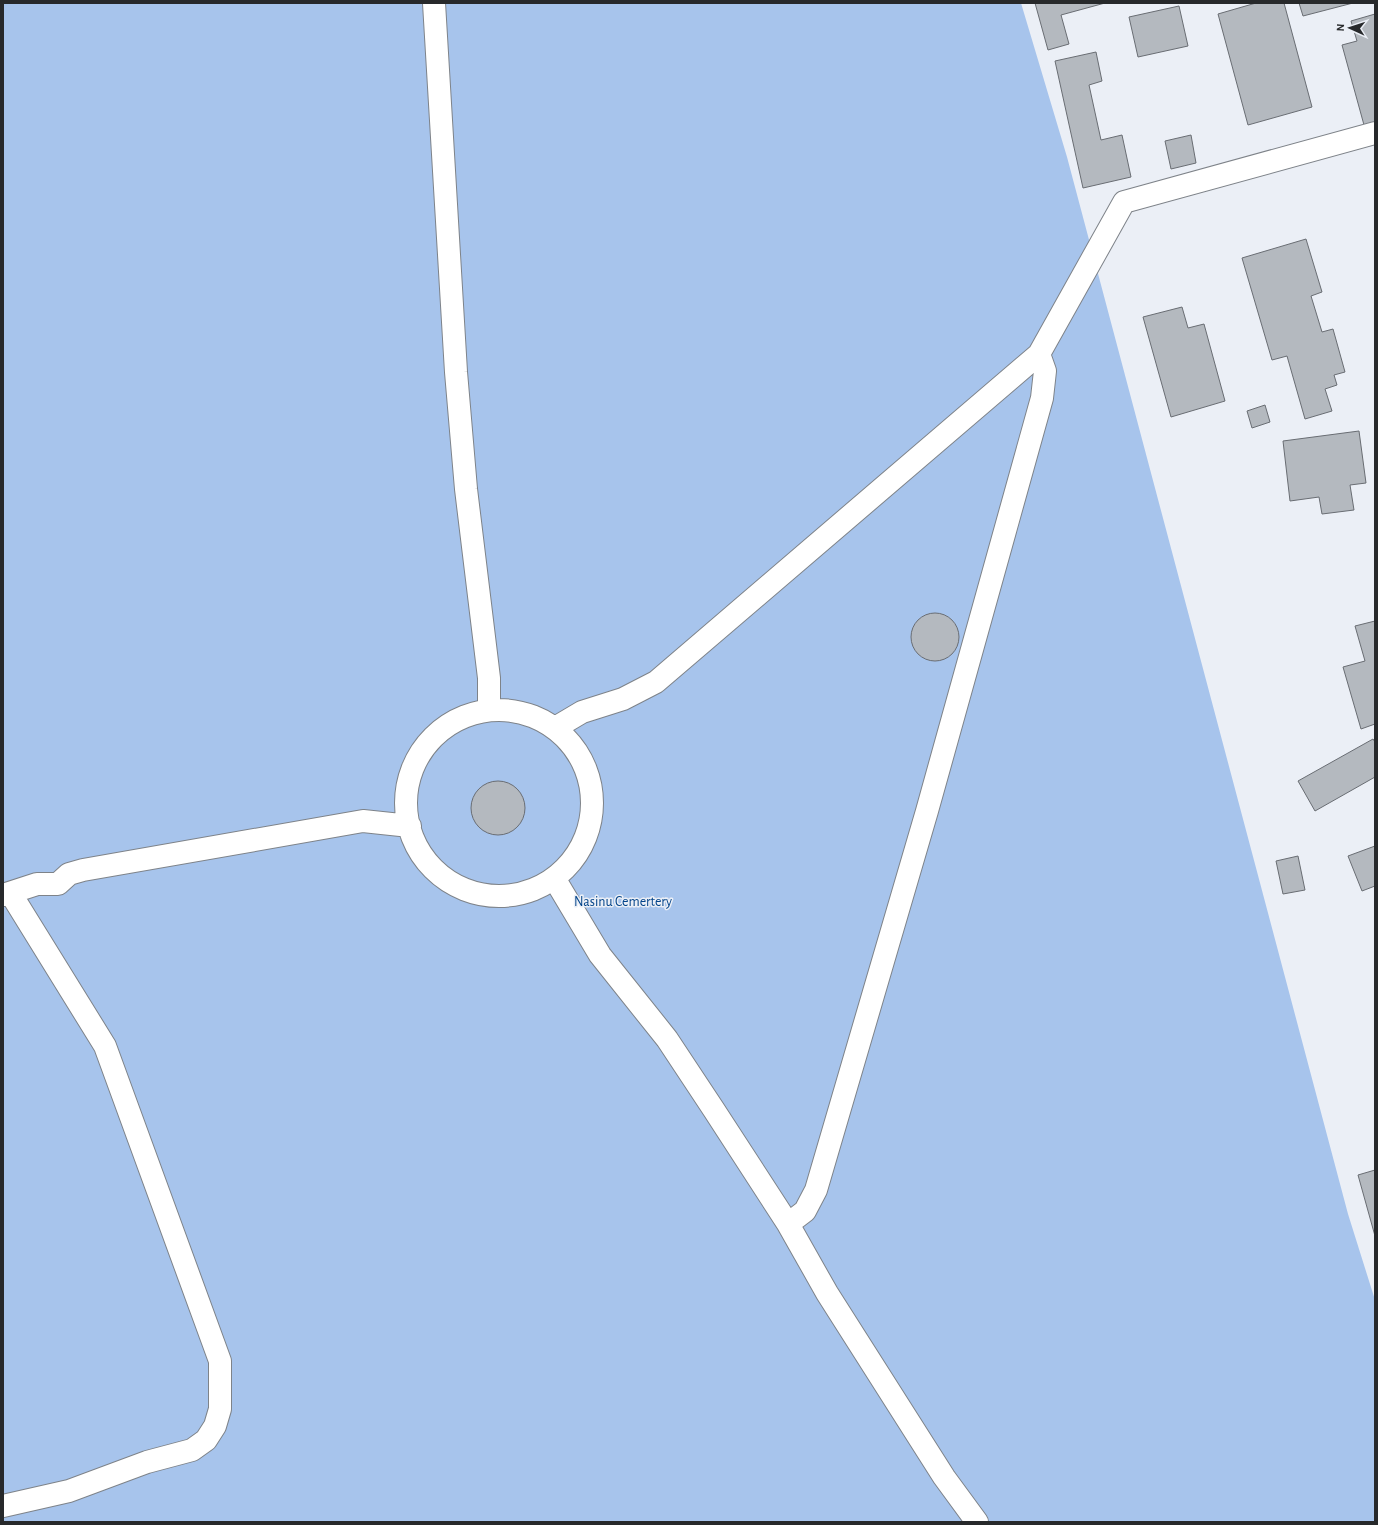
<svg xmlns="http://www.w3.org/2000/svg" width="1378" height="1525" viewBox="0 0 1378 1525" font-family="'Alegreya Sans',sans-serif">
	<rect width="100%" height="100%" fill="#ebeff6"/>
	<path fill="#a7c4ec" d="M3 3H1021L1067 157 1348 1214 1375 1300V1522H3Z"/>
	<path fill="#b4b9bf" stroke="#696d73" d="M1035 3H1105L1061 15 1069 44 1048 50Z
		M1256 3H1284L1312 107 1248 125 1218 14Z
		M1299 3H1353L1303 16Z
		M1179 6 1188 46 1138 57 1129 17Z
		M1375 14V122L1364 125 1342 45 1357 41 1351 21Z
		M1096 52 1102 81 1089 85 1101 140 1122 135 1131 177 1083 188 1055 61Z
		M1191 135 1196 163 1171 169 1165 141Z
		M1306 239 1322 292 1311 296 1322 332 1333 329 1345 372 1334 375 1337 385 1325 389 1332 411 1305 419 1287 356 1272 360 1242 258Z
		M1182 307 1188 328 1204 324 1225 401 1171 417 1143 317Z
		M1265 405 1270 422 1252 428 1247 411Z
		M1359 431 1366 483 1350 485 1354 510 1322 514 1319 497 1290 501 1283 441Z
		M911 637a24 24 0 1 1 48 0a24 24 0 1 1-48 0Z
		M1375 621V724L1361 729 1343 667 1365 661 1355 626Z
		M1373 739 1375 742V777L1315 811 1298 781Z
		M471 808a27 27 0 1 1 54 0a27 27 0 1 1-54 0Z
		M1375 846V886L1362 891 1348 856Z
		M1298 856 1305 890 1283 894 1276 861Z
		M1375 1170V1236L1358 1175Z"/>
	<g fill="none" stroke-linecap="round" stroke-linejoin="round">
		<g stroke="#7e8389" stroke-width="24">
			<path id="minor" d="M434 3 456 372 466 489 489 678V710
				M406 803a93 93 0 1 1 186 0a93 93 0 1 1-186 0Z
				M555 728 582 712 623 699 656 682 1039 354 1124 202 1375 133
				M554 878 600 955 667 1039 714 1110 788 1224 827 1293 944 1477 977 1522
				M3 895 37 884H58L69 874 83 870 363 821 410 826
				M788 1224 805 1211 816 1190 927 811 1042 398 1045 371 1039 354
				M3 1506 69 1491 147 1462 192 1450 206 1440 215 1426 220 1409V1361L105 1046 11 894"/>
		</g>
		<use href="#minor" stroke="#fff" stroke-width="22"/>
	</g>
	<g text-anchor="middle" dominant-baseline="central" stroke-width="3" stroke-linejoin="round" paint-order="stroke">
		<g font-size="14" fill="#03448a" stroke="#ebeff6">
			<text x="623" y="902">Nasinu Cemertery</text>
		</g>
	</g>
	<rect width="1378" height="1525" fill="none" stroke="#27292b" stroke-width="8"/>
	<g transform="translate(1350 28) rotate(273)" stroke="#ebeff6" stroke-width="3" paint-order="stroke">
	<path d="M0-3L7 15L0 10L-7 15Z" fill="#27292b"/>
	<text y="-6" font-size="11" font-weight="bold" text-anchor="middle" fill="#27292b">N</text>
	</g>
</svg>
